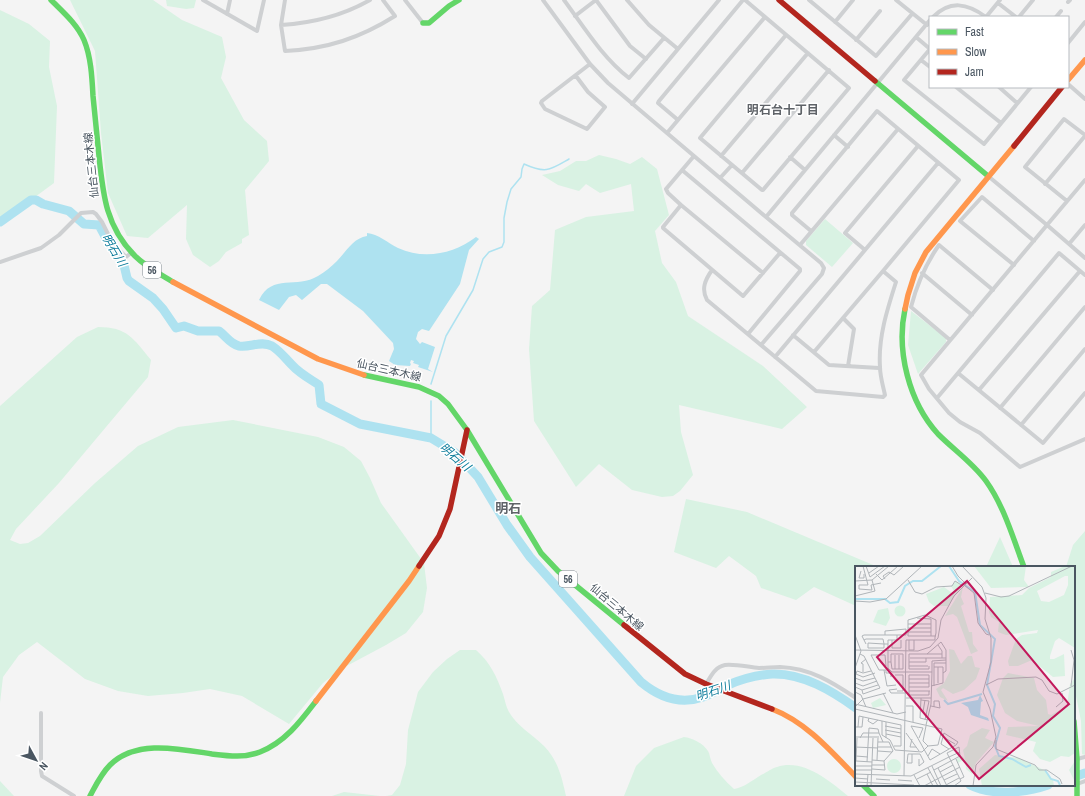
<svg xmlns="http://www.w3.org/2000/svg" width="1085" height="796" viewBox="0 0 1085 796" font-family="'Archivo Narrow','Noto Sans JP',sans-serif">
	<rect width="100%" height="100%" fill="#f4f4f4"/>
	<path fill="#d9f2e3" d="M70 0H153L182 20 222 37 226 57 221 78 244 120 267 141 269 161 245 190 249 235 242 239V243L226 252 219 261 210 267 193 255 186 239 187 205 148 238 127 236 108 193 101 133 95 51Z
		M166 0H196L194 8 186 9 167 6Z
		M0 10 29 24 50 41 49 67 57 106 54 183 35 197 0 220Z
		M599 155 616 159 630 164 642 157 657 169 669 215 655 231 662 263 676 282 688 316 763 366 807 407 782 429 679 405 681 432 693 475 680 491 673 496 662 497 632 490 599 464 576 487 534 421 529 349 532 306 550 290 555 230 586 217 634 211 631 184 600 193 586 184 579 191 558 185 542 175 560 171 576 161H586Z
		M825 219 853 243 832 267 806 245V241Z
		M911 311 946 338V342L918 374 908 345Z
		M98 327C127 327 133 338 151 360L148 377 59 483 16 529 10 540 20 544 28 543 40 536 95 483 138 446 178 427 233 420 318 437 344 447 361 461 370 478 381 503 424 563 427 588 423 612 406 633 386 645 341 669 323 683 289 724 242 696 210 689 183 693 148 696 118 691 85 679 37 642 19 655 3 677 0 703V406L77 337Z
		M686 499 747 512 878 567H856V606L814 587 796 600 761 588 756 576 729 556 716 568 674 552Z
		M1085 531V755L1082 754 1081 721 1074 686V567H1066L1073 545Z
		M1000 537 1013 567H986Z
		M460 650H476C490 662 497 677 503 694 505 700 506 707 509 712 517 726 533 735 544 746 558 760 562 778 566 796H386L392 795 400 785 406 764 408 730 418 692 433 672 447 659Z
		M684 737C692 738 703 743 708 751 710 754 710 759 712 763 718 773 725 781 734 789 743 788 753 780 761 775 766 773 772 768 777 767 803 758 830 781 848 796H624L636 766 654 748Z
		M0 781 14 796H0Z
		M344 792 380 796H332Z"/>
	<path fill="#aee2f0" d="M367 233C378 234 388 243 398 248 424 260 454 254 476 237L479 239 469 250 460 284 429 331 422 329 418 332 416 339 420 344 422 342 435 347 428 369 433 372 418 367 419 365 413 363 414 361 411 360 410 363 411 364 410 366 395 365 389 361 394 349 393 343 363 311 327 284H321L302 300 296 295 289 297 279 310 259 300C272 273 297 289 318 276 325 272 331 267 337 261 346 252 353 238 367 236Z"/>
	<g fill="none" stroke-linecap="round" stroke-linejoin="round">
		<path stroke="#aee2f0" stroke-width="1.5" d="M431 384 446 336 473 290 483 259 489 252 502 247 504 242V218L507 202 511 189 521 177 522 169 524 164C546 174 550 170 569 159
			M431 401V438"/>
		<path stroke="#aee2f0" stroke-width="9" d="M0 222 31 200H36L43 204 69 211 84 224 99 225 106 238 124 265 127 278 129 281 153 298 163 309 176 328 184 326 198 331H219C226 336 230 344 239 346 250 348 261 340 272 346 280 351 285 358 292 365 299 373 310 379 319 385L321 404 360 424 431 438 454 452 466 464 478 477 507 525 530 557 641 682C659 697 680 705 703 697 712 694 720 689 728 685 742 679 757 675 772 674 803 673 832 691 856 708
			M1074 777 1085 773
			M970 785C992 796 1025 793 1048 785"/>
		<path stroke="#ced0d2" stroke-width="4" d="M203 0 257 31 264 0
			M285 0 281 25 285 51C327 49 360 38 395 16L383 0
			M405 0 423 23
			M543 0 590 64 608 83 766 217
			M564 0C584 27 602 57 629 78L664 38
			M596 0 630 46 646 59
			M627 0 649 25 678 49
			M745 0 849 88 763 190H762L700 138 786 35
			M809 0 876 56 912 14
			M896 0 927 25
			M1068 2 1070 0
			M998 3 1016 17
			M227 14 230 0
			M575 16 596 0
			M933 17C950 0 967 3 986 17
			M986 17 1000 0
			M1019 17 1033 0
			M1056 17 1061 11
			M835 22 853 0
			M281 25C313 23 342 16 370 0
			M916 37 930 49
			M856 40 880 11
			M1068 43 1085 22
			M930 49 904 80 984 144 1031 87
			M921 60 930 67
			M576 76 588 92 605 107 587 129 545 109 541 103 542 101 590 64
			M1068 84 1085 99
			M956 87 1001 123
			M999 87 1017 103
			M632 104 719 0
			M678 120 658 103 659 101 743 0
			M667 133 765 17
			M834 135 848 147
			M918 146 845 233 865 250 938 163
			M694 156 666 189 668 193 681 205 663 227V228L743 296 744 295 780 253
			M721 156 808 53
			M790 157 805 170
			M682 170 800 269V271L748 334
			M742 173 829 70
			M988 176 1047 225 921 375 929 389 949 413 960 422 980 433 1020 467 1085 439
			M720 178 732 165
			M1045 184 1085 136
			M1067 201 1025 167 1064 119 1085 135
			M681 205 763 273
			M1085 225 1069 244 1085 258
			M1069 244 1047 225 1085 180
			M800 245 898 129
			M0 262 41 248 59 235 81 213 93 212 96 214 102 222 108 234 117 248 126 257 131 253
			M1014 265 960 221 982 197 1034 241
			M712 270C705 280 701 289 707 300L816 391 883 397 885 395C883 386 880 376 880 367 878 338 887 310 896 282L883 271 959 180 877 111 792 213V215L811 231
			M922 273 972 315
			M843 318 854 329 848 366
			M793 335 829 365 879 368
			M950 340 911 307C917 284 925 265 939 245L993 290
			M761 345 822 274 824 268 821 263 766 217 930 20
			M814 352 883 271
			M775 357 865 250
			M958 373 1043 443 1085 393
			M979 390 1080 271
			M937 398 1059 253 1085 275
			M1000 408 1085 307
			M1021 425 1085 349
			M706 684C711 676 715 667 725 665 736 664 748 667 759 668 766 668 773 667 780 667 810 668 832 682 856 698
			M41 713V771L42 776 74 796
			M1077 759 1085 757
			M1077 784 1085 781"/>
		<path stroke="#63d668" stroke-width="5.5" d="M51 0C63 12 77 24 84 40 91 57 92 77 93 96 95 116 97 136 99 156 103 195 106 227 135 256 146 267 160 274 173 282
			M423 23H429L449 6 459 0
			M875 81 988 176
			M905 309C896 351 909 402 938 434 954 450 973 463 986 481 1004 506 1013 538 1024 567
			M364 375 419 387 439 396 448 404 467 430 541 553 558 571 624 625
			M1074 721 1077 759V796
			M863 785 874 796
			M90 796C96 785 101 774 110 765 136 739 180 749 212 754 229 756 244 758 260 752 285 742 300 722 316 701"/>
		<path stroke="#ff974d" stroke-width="5.5" d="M1068 80 1085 60
			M173 282 318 359 364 375
			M905 309 908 295 915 273 926 252 1014 146
			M316 701 409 581 419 566
			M772 709C806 722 831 751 856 777"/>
		<path stroke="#b3261e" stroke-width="5.5" d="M779 0 875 81
			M1014 146 1062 87
			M419 566 439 536 450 509 467 430
			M624 625 685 674 706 684 772 709"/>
	</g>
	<g text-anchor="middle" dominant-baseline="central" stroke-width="3" stroke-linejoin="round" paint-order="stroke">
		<g fill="#fff" stroke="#808990" stroke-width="1">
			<rect x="143" y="262" width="18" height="16" rx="3"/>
			<rect x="559" y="571" width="18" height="16" rx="3"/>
		</g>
		<g font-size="10" font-weight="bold" fill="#4a5661">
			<text x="152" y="270">56</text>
			<text x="568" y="579">56</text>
		</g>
		<g font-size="11" fill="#4a5661" stroke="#fff">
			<text transform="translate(91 165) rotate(-96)">仙台三本木線</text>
			<text transform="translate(389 370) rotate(13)">仙台三本木線</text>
			<text transform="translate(617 607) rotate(40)">仙台三本木線</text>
		</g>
		<g font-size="12" font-weight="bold" fill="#5f6368" stroke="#fff">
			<text x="783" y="110">明石台十丁目</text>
		</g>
		<g font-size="12" font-style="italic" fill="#0c7c9b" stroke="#fff">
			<text transform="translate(114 250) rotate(59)">明石川</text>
			<text transform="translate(455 457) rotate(40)">明石川</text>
			<text transform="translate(713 691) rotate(-19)">明石川</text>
		</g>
		<g font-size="13" font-weight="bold" fill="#5f6368" stroke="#fff">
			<text x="508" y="508">明石</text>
		</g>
	</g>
	<g transform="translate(855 566)">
		<rect width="220" height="220" fill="#f4f4f4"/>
		<path d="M119 0H171L169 14 174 21 136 22ZM210 0H220V82L204 72 200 75 195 90V93H199L209 88 210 110 198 111 177 94 163 100H154L153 95 161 73 167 69 182 67 183 64 151 69 143 66 144 56 136 51 134 46 135 31 167 29 174 22 196 11V6ZM210 10H213V19L209 29 194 36 186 35 182 25ZM101 15 107 20 93 40H79L74 36 71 28 89 21 97 27 99 25 96 20ZM108 21 106 31 109 38 106 40 114 66H117L118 78 123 85 116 88 102 51 98 48 90 50ZM39.5 45a5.5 5.5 0 1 1 11 0a5.5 5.5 0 1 1-11 0ZM33 42 35 52 31 60 18 56 23 44ZM94 83 99 84 106 98 113 90H117L120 101 125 102 121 113 109 124 98 128 88 122 86 124 93 135 85 131 81 123 89 117 95 105ZM153 107 179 112 182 124 191 134 193 148 196 149 212 140 215 118 220 112V187L214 191 206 190 195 196 185 193 178 185 181 176 151 169 153 161 184 160 162 155 150 147 142 129 148 112ZM25 132 31 139 18 142 16 137ZM127 162 135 164 130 172 139 176 121 197 117 208 111 203 110 193 103 197 101 193 107 190 110 193 108 184 112 180 115 169ZM140 189 164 192 189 204 198 214 199 220H127L124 203ZM32 200a7 7 0 1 1 14 0a7 7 0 1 1-14 0ZM220 195V216L214 204Z" fill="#d9f2e3" fill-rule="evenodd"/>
		<path d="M125 129 128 135 126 136 125 149 133 152 134 155 116 149 113 141 106 137 123 134Z" fill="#aee2f0"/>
		<path fill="none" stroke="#aee2f0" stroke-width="2" d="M94 0 104 15 120 26 125 59 140 73 132 119 140 138 138 150 145 162 140 180 144 190 157 193 171 201 176 199M0 33H30L35 37 43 36 50 20 58 15H67L86 0M89 134 93 138 127 128M190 204 196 213 203 215 205 219"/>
		<path fill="none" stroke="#b0b5b9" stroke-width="1" d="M8 0 13 19H4V23L17 24 16 19 26 17M11 0 15 11 30 0M97 0 103 10 111 18M107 0 127 21 131 32 130 53 136 72V96L128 126 135 143 141 171 138 181 121 199 118 220M6 5 4 12H9V8M14 7 24 0M21 8 27 14 43 0M30 13 28 10 34 6 39 9 49 0M53 14 60 26 67 28 81 21 97 20 100 15 108 20M0 15 17 14 34 0M109 19 119 27 123 57 131 68 134 69M130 27 146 31 154 30 217 0M0 30 20 25 17 14M0 35 15 36 31 33 67 0M62 52 76 53V70M53 58H76M53 62H76M53 66H76M0 69 6 85 0 102M30 69V65L51 63V69H42M9 74 7 70 9 69H42V74H33V102L37 106H77V95L91 94M37 74V82H46V74M54 74V84H59V74M11 78 9 74 11 73H28L29 78V82H13V77L29 78H33M83 79 87 85V92M0 84 63 85 75 81 83 72 86 54 99 30 117 12M216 84 219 94 216 120M5 88 9 90 25 122 8 128 7 124M72 88H87M40 89V103M44 89V103M71 92H91M33 96H36V88H48V103H37L36 96M54 96H71V92H55M31 100 30 89H16L24 104H31V107H36V111M54 100H73M74 100V103H54V88H72L86 76 91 84V105L88 107M83 101V117M29 104 32 120 41 119M16 105 8 107 2 105 1 108 8 111 20 107M8 106V98L6 97 11 93M40 109H48V125H42M0 112 8 115 20 112M54 113H74M0 117 8 120 22 115M54 117H74M131 119 143 113 181 111 187 114 194 125 202 128 220 119M76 120 88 117V101H79M79 120V97H91M0 121 7 124 23 119M54 121H74V109H54V129H74V125M42 123 34 124 36 127H51M54 125H75M0 126 6 129 11 141M28 127 38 147M51 132H76M66 132 65 152 73 154M66 134 74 135 70 154M0 138 42 148 51 146M51 140H58V156M76 140 85 142 84 135H79V141M0 141 8 133 31 127M201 141 208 135 207 127M0 143 87 163M68 146 70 134M14 152 13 155 18 158 23 154M27 155 46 159V180H39M31 156V172M71 159 76 138 77 106M30 160 46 163M71 160 68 175 73 180 83 179 87 163M0 161H3L4 150 27 155V169L35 174 40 184 67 186 73 180M3 161H7L8 151M30 164 46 167M51 167 64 185M31 168 46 171M0 171H24M88 171 100 178M5 172 8 167H24L28 176M64 172 68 162 56 160 75 194 101 179 103 176 89 167 86 178 94 183M57 173 55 181H61M141 174V183L180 199 184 204H192L205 213 207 218M0 181 23 182M23 181H36M23 185 37 186M1 190 13 191M73 190 77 183 85 188M101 193 109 211 105 213M17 194 29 195 38 185 34 176H23M22 194 23 172M1 195 2 172M1 195 17 196M12 196 14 162 23 163 24 167M52 197 53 188H65L69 196 64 200V193M52 197H57V188M17 199H30M0 200H17M77 200 86 220M73 202 83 220M83 202 91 218M17 203 30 204 29 195M0 204H17M79 204 105 190 104 181 92 187 94 191 105 186M85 206 98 199M0 208 56 210 94 191 106 215 99 220M72 208 78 220M59 209 65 220M49 210 51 74H80V71L81 67V54L70 49 53 54V70H81M0 212 13 213M21 213 35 214M62 213 76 206M43 214 57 215M89 214 102 208M0 216 59 219M12 220 13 208M16 220 18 172M69 220 105 201M89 220 104 212"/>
		<path fill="#c2185b" fill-opacity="0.15" stroke="#c2185b" stroke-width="2" d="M112 15 214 138 124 213 22 91Z"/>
		<rect width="220" height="220" fill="none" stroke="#4a5661" stroke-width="2"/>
	</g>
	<rect x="929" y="16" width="140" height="72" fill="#ffffff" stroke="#b7bbc0"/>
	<rect x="937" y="29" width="20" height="6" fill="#63d668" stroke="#b7bbc0"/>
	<text x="965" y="36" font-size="12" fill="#4a5661">Fast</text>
	<rect x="937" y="49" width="20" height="6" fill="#ff974d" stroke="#b7bbc0"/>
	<text x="965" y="56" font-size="12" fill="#4a5661">Slow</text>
	<rect x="937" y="69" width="20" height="6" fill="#b3261e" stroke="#b7bbc0"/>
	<text x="965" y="76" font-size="12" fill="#4a5661">Jam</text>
	<g transform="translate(36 760) rotate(130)" stroke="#ffffff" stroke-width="3" paint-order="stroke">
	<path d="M0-3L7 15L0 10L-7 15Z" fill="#4a5661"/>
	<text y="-6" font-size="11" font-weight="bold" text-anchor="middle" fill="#4a5661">N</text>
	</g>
</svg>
